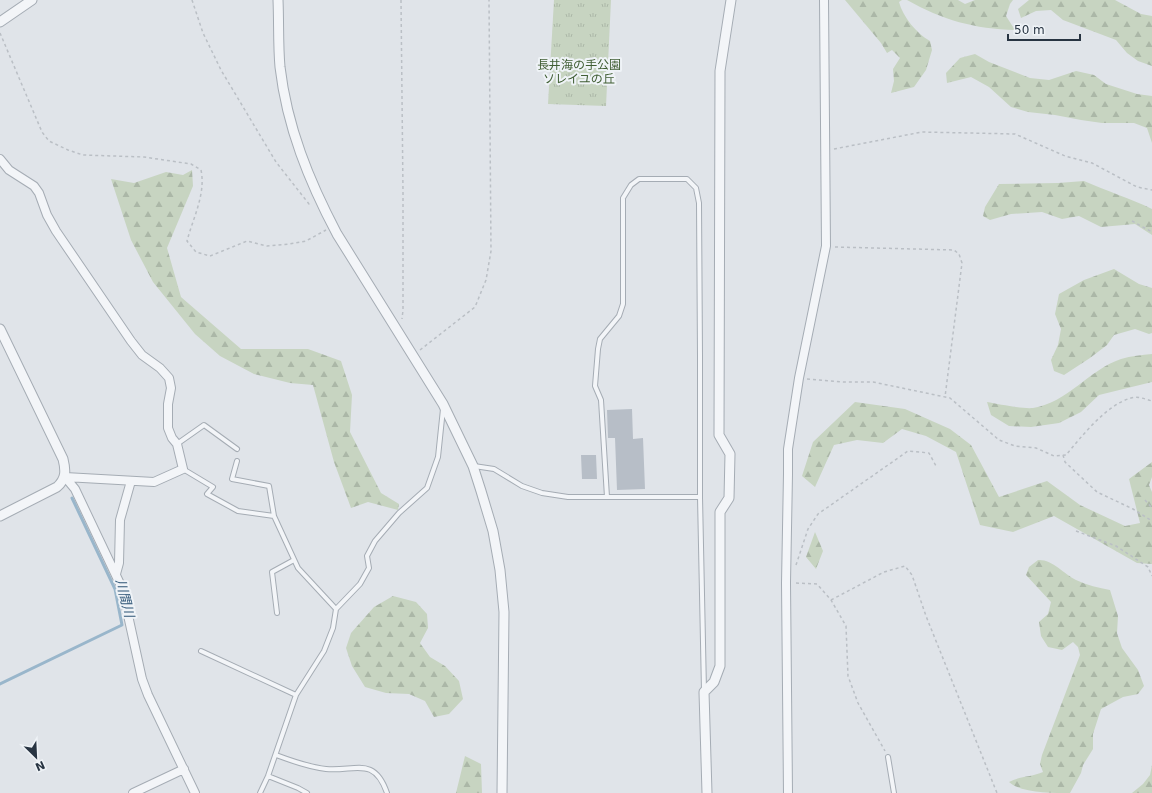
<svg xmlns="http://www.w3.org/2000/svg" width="1152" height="793" viewBox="0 0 1152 793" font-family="'DejaVu Sans','Noto Sans JP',sans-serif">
	<defs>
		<pattern id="grass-tufts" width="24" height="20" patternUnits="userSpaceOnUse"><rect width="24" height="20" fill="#c7d4c1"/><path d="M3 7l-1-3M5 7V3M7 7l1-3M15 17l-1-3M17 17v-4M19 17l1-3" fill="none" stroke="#abb7a7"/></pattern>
		<pattern id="forest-firs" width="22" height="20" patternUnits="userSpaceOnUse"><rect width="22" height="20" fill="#c7d4c1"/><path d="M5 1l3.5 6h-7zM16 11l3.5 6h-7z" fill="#abb7a7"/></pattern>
	</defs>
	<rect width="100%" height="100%" fill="#e0e4e9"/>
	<path fill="url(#grass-tufts)" d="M554 0H611L606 106 548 104Z"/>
	<path fill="url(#forest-firs)" d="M845 0H902L899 2C903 17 916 33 930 41L932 50 926 70 914 87 891 93 894 81 893 69 900 58 892 50 887 53 881 43Z
		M907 0H958L965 4 975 0H1013L1010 4 1006 16 1015 30C975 29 942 20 907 0Z
		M1029 0H1115L1141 14 1152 16V66L1138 61 1127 53 1116 40 1063 20 1051 10 1036 11 1021 18 1018 9Z
		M975 54 989 62 1030 78 1049 80 1076 71 1094 75 1106 84 1137 94 1152 96V143L1147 128 1134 123H1102L1081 120 1055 115 1028 112 1011 107 989 87 971 77 947 83 946 73 960 58Z
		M192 170 193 186 167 248 181 297 241 349H308L341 361 352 395 350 432 381 493 399 504 398 510 368 502 351 508 334 462 313 385 290 383 254 374 220 356 195 334 153 282 131 240 111 179 134 183 166 172 183 175Z
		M1084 181C1106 191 1130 198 1152 209V235L1135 224 1101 227 1079 216 1062 219 1042 212 1011 214 990 220 983 216 985 207 999 184 1058 183Z
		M1114 269 1139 284 1152 288V333L1149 334 1135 329 1114 335 1107 345 1090 358 1064 375 1054 371 1051 360 1058 345 1061 329 1055 314 1059 294 1084 280Z
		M1152 354V382L1099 395 1081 412 1059 423 1031 427 1009 426 991 415 987 402C999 404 1021 409 1033 408 1067 403 1090 369 1121 359 1131 356 1142 355 1152 354Z
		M855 402 905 409 950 429 971 445 999 497 1047 481 1080 505 1125 526 1140 523 1129 479 1152 462V477L1149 485 1152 492V564L1137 563 1054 516 1013 532 980 525 956 452 926 436 902 429 883 443 857 440 834 445 815 487 802 476 813 442Z
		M815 532 823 551 816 569 806 557Z
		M1038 560C1052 559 1064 574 1076 580 1087 585 1099 588 1110 590L1118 616 1117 633 1122 648 1138 670 1144 686 1138 694 1123 697 1101 709 1093 734V749L1083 765 1081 773 1070 793C1052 793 1021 793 1009 782 1020 776 1032 777 1043 772L1040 764 1042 755 1080 655 1078 647 1073 642 1062 650 1048 647 1041 636 1039 622 1048 614 1051 602 1026 575 1029 567Z
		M393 596 416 602 427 614 428 628 420 643 430 657 445 666 459 681 463 699 449 714 434 717 425 701 409 694 386 693 365 687 352 666 346 648 351 633 374 607Z
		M465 756 481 764 482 793H456Z
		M1152 765V793H1132L1143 784 1150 775Z"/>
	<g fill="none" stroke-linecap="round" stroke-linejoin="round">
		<path stroke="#99b6cb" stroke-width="3" d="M0 684 122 625 115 589 72 498"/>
	</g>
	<path fill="#b7bec7" d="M632 409 633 439 643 438 645 489 617 490 615 438H608L607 410Z
		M581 455H596L597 479H582Z"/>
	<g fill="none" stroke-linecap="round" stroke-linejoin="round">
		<g stroke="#a5acb4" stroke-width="6">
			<path id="service" d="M177 444 204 425 237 449
				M237 461 232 479 269 486 274 516
				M474 466 494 469 522 486 542 493 568 497H700
				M183 469 213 487 207 494 238 511 274 516 298 568 336 609 333 628 324 651 296 695 268 776 260 793
				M607 497 601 400 595 386 598 349 600 339 619 316 623 304V198L631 185 639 179H687L696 188 699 203 700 355V497L704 691
				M336 609 360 584 369 568 367 556 375 541 399 513 427 488 438 457 443 409
				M277 613 272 572 294 560
				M201 651 296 695
				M276 755C292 761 309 767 326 769 354 772 374 755 387 793
				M888 757 894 793
				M268 776 298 788 307 793"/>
		</g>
		<g stroke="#a5acb4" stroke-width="10">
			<path id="minor" d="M0 159 9 170 34 186 39 193 47 215 56 231 131 341 142 355 160 368 169 378 171 388 168 404V428L172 438 177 444 183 469 154 482 65 477
				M65 477 75 489 122 588 142 679 148 695 195 793
				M116 574 119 563 120 520 131 481
				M133 793 184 769
				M788 793 786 583 788 474V449L799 378 826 246 824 0"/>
		</g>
		<g stroke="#a5acb4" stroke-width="11">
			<path id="tertiary" d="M278 0C279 22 278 45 280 67 287 127 309 181 337 234L443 404 473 466 481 491 493 531 500 570 504 612 502 793
				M0 22 32 0
				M0 329 63 459C66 471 66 479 57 487L0 516
				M707 793 704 692 714 682 720 666V512L729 498 730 454 719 435 720 71 731 0"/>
		</g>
		<path stroke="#babfc5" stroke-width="1.5" stroke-dasharray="3 3" stroke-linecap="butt" d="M192 0 203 33 221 70 276 162 309 204H311
			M401 0 403 193V310L402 319
			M0 33 42 132 49 141 68 150 83 155 144 157 191 164 201 170C206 194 193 218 187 241L196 252 210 256 247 241 267 246 289 244 306 241 326 230
			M834 149 922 132 1015 134 1065 156 1092 163 1137 187 1152 190
			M1132 221 1152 232
			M835 247 954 250 959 254 962 263 945 397
			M420 350 475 307 486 280 491 251 489 0
			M807 379 844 382H873L950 398 999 440 1015 446 1036 448 1054 456 1066 455C1082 436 1106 405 1131 398 1138 396 1145 399 1152 401
			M1063 455 1065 462 1097 492 1133 509 1152 521
			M1145 500 1152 508
			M1076 531 1116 546 1148 567 1152 576
			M796 565 808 529 818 514 908 451 929 453 936 466
			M796 583 817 584 831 600 846 626 848 676 858 703 885 751
			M831 600 884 572 905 566 912 575 926 616 997 793"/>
		<use href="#service" stroke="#f3f5f8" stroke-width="4"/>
		<use href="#minor" stroke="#f3f5f8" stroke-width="8"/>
		<use href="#tertiary" stroke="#f3f5f8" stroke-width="9"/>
	</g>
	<g text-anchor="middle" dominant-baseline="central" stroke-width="4" stroke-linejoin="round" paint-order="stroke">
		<g font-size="12" fill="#405e34" stroke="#eff3f7">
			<text x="579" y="65">長井海の手公園<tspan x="579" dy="14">ソレイユの丘</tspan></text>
		</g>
		<g font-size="13" font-style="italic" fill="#305677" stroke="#eff3f7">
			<text transform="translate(125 598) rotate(76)">川間川</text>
		</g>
	</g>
	<g transform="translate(36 757) rotate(156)" stroke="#eff3f7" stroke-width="3" paint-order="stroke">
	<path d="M0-3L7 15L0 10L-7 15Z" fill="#283442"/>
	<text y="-6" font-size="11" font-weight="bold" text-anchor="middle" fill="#283442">N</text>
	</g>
	<path d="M1008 34v6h72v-6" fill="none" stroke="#283442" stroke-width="2"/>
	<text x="1014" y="34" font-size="12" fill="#283442" stroke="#eff3f7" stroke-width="3" paint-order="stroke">50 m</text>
</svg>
